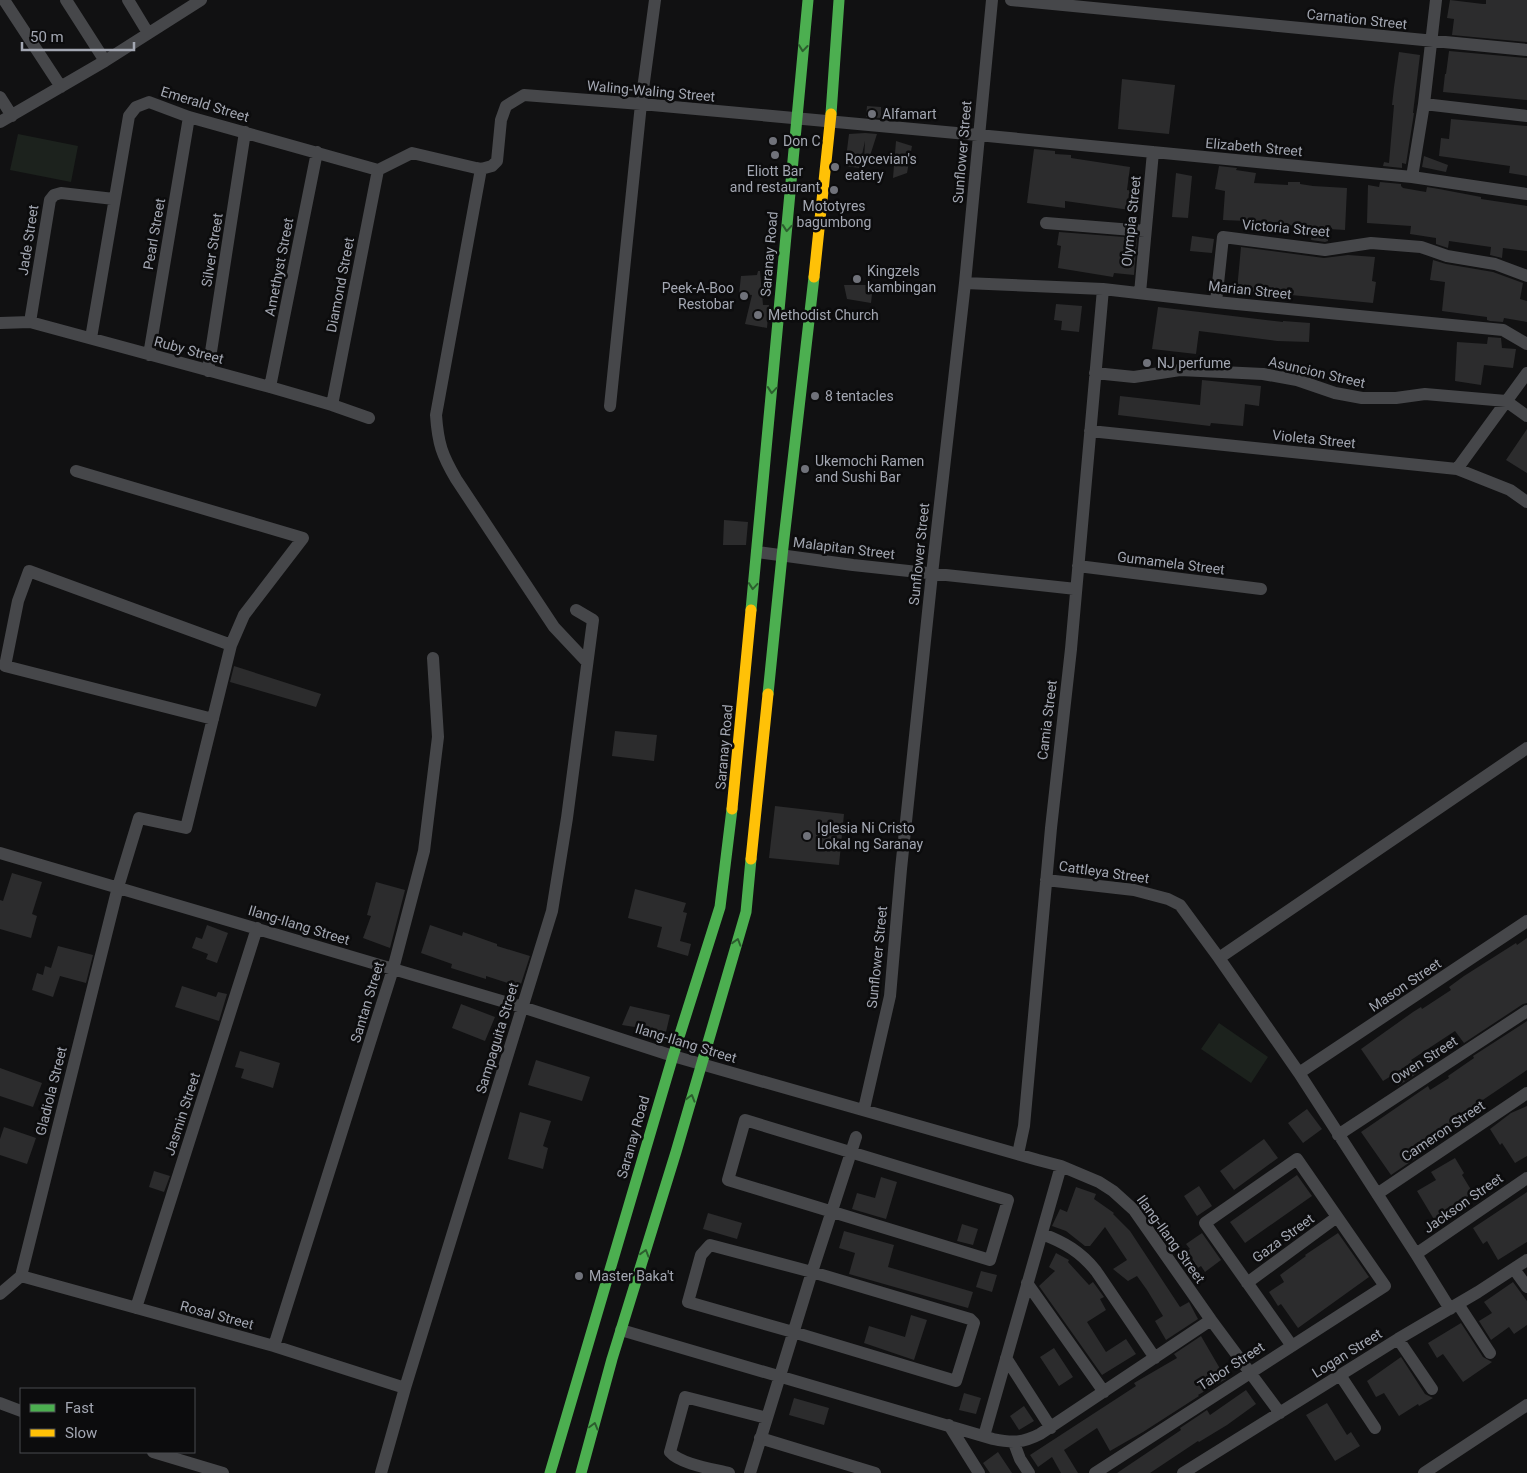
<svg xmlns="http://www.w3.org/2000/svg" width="1527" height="1473" viewBox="0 0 1527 1473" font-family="Roboto,sans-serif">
	<rect width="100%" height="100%" fill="#111112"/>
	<path fill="#1c221d" d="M18 134 78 146 71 182 10 170Z
		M1219 1023 1268 1057 1251 1083 1201 1049Z"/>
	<path fill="#2c2c2d" d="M1450 0 1483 4H1486V0H1527V42L1452 35 1454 19 1447 18Z
		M1449 51 1527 58V100L1443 92 1445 74H1446Z
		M1399 52 1420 55 1413 113H1414L1406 164 1402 163V168L1383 166 1384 162 1389 163 1394 105H1392L1394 87Z
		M1122 79 1175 85 1169 134 1118 129Z
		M867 106 881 107V118L866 117Z
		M1451 119 1527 126V176L1509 173 1510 166 1439 156 1441 138 1449 139Z
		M865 133 877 134 868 162 864 161 865 141 859 168 845 166 849 134Z
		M896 141 912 146 907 173 893 178Z
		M1034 149 1055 151V154L1071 155V158L1130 167 1127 190 1133 191 1130 210 1065 201V208L1027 203Z
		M1424 156 1448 165 1446 172 1422 167Z
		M1219 166 1237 168 1236 170 1256 173 1254 183 1288 185V182H1300V184L1313 186 1347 188 1345 230 1329 229 1328 241 1325 242 1311 240 1313 227 1286 225V223L1270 222 1223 220 1225 191 1215 189Z
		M1176 173 1192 176 1188 218 1172 217Z
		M1380 182 1401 184V186L1403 188 1426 192 1427 187 1439 189 1481 197V199L1527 206V251L1503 248 1502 258 1490 255 1491 247 1449 241 1448 248 1436 244V238L1410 234 1411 226 1367 223 1368 185 1379 187Z
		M1059 232 1137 238 1134 275 1114 273 1113 277 1058 268 1061 246 1057 245Z
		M1192 236 1214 239 1212 253 1190 251Z
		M1241 247 1324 258 1348 255 1375 257 1372 281 1376 282 1373 303 1281 294V296L1237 290Z
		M1433 260 1446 264 1493 272 1523 283 1520 299 1527 301V322L1504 318 1503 322 1490 321 1487 320V317L1442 311 1445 282 1430 280Z
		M758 271H760L763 305H769L767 328 745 324 752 295 739 294 741 276 757 275Z
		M844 285H873L871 303 847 299Z
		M1056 304 1082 306 1079 332 1061 330 1062 321 1054 320Z
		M1158 307 1283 322V321L1310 323 1309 342 1277 341 1199 331 1196 354 1152 349Z
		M1488 337 1501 338 1502 348 1516 349 1513 368 1484 365 1481 385 1455 381 1457 342 1487 344Z
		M1202 380 1261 386 1259 406 1245 404 1243 426 1211 423 1210 426 1118 415 1120 396 1200 405Z
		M1527 429V473L1506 460Z
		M724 520 748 522 746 545H723Z
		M234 666 321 694 316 707 230 682Z
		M615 731 657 735 654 761 612 756Z
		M775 806 844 814 839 865 769 858Z
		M12 873 42 882 32 914 37 916 31 938 0 929V900L3 901Z
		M376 882 405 890 390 948 363 938 371 916 367 915Z
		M635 889 686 903 683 912 687 913 680 941 691 944 688 956 657 947 662 927 628 918Z
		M207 925 228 933 217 963 206 959 208 954 192 948 196 937 202 939Z
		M430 925 462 936 463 932 497 944V946L530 956 520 987 486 976V979L451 968 452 964 421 953Z
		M1527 938V1003L1523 1004 1464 1043 1455 1031 1411 1060 1419 1072 1398 1086 1391 1076 1383 1081 1361 1049 1413 1012 1421 1007 1422 1009 1451 990 1449 987 1464 976 1516 943 1517 945Z
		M58 946 93 955 86 983 60 976 53 997 32 990 37 973 43 975 45 966 51 968Z
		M182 986 216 997 218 992 227 994 219 1021 175 1007Z
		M461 1004 495 1017 485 1041 452 1028Z
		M630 1006 670 1015 666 1032 622 1025Z
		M1527 1021V1070L1465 1112 1466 1114 1412 1152 1416 1158 1391 1175 1361 1132 1428 1086 1430 1090 1449 1078 1448 1076 1474 1058 1473 1056Z
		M240 1051 280 1063 273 1088 241 1078 244 1069 235 1067Z
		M536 1060 590 1077 582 1101 528 1085Z
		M0 1068 42 1083 33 1107 0 1096Z
		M1527 1106V1156L1515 1163 1502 1143 1500 1145 1490 1129 1511 1113Z
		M1307 1109 1322 1129 1303 1143 1288 1123Z
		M520 1112 551 1121 543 1146 548 1148 543 1169 508 1159Z
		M4 1127 36 1138 27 1164 0 1155V1139Z
		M1264 1139 1278 1158 1234 1190 1220 1171Z
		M1455 1158 1464 1173 1462 1175 1473 1193 1444 1212 1445 1215 1435 1221 1417 1191 1436 1180 1431 1172Z
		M154 1171 170 1176 164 1192 149 1187Z
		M1297 1175 1312 1196 1245 1243 1230 1222Z
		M881 1177 897 1182 886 1219 852 1209 857 1193 875 1198Z
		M1199 1186 1212 1206 1197 1216 1184 1196Z
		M1076 1187 1096 1194 1094 1199 1114 1213 1113 1214 1130 1231 1180 1307 1189 1302 1198 1319 1166 1340 1155 1321 1163 1316 1147 1290 1137 1276 1128 1281 1113 1269 1127 1260 1105 1227 1090 1246H1085L1066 1231 1052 1226 1060 1209 1067 1212Z
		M1527 1192V1242L1498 1260 1487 1241 1483 1244 1473 1228Z
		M708 1213 742 1223 737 1239 703 1229Z
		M962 1224 978 1229 973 1245 957 1241Z
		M844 1231 894 1245 888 1267 973 1292 968 1308 849 1274 855 1253 839 1248Z
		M1202 1233 1221 1260 1205 1272 1201 1266 1198 1268 1187 1251 1190 1249 1186 1244Z
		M1338 1233 1369 1277 1298 1328 1281 1304 1278 1306 1269 1292 1284 1282 1280 1275 1306 1256 1305 1255Z
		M1056 1253 1069 1260 1068 1262 1089 1285 1093 1282 1104 1297 1100 1299 1106 1310 1087 1322 1106 1352 1126 1339 1136 1354 1102 1375 1039 1286 1055 1271 1049 1267Z
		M981 1271 997 1275 992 1292 976 1287Z
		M1513 1282 1527 1301V1325L1514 1334 1509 1327 1491 1340 1479 1321 1492 1313 1484 1302Z
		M911 1315 927 1320 914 1360 864 1343 869 1326 905 1337Z
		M1461 1323 1483 1357 1492 1362 1463 1382 1443 1354 1437 1358 1428 1343Z
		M1201 1336 1226 1379 1198 1395 1199 1396 1143 1432 1110 1451 1097 1428 1064 1450 1078 1473H1061L1052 1457 1038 1467 1030 1455 1136 1386 1134 1383 1177 1358 1174 1354Z
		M1054 1348 1073 1377 1059 1386 1040 1357Z
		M1401 1357 1425 1394 1433 1398 1419 1406 1418 1404 1399 1416 1384 1393 1376 1397 1367 1381Z
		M1246 1390 1256 1404 1227 1425 1199 1442 1198 1441 1150 1473H1117L1181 1430 1180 1428 1207 1410 1210 1415Z
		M964 1393 981 1398 976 1414 959 1410Z
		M794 1398 829 1408 824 1425 789 1415Z
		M1327 1403 1347 1435 1351 1432 1360 1446 1335 1461 1306 1415Z
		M1024 1406 1034 1421 1019 1430 1010 1416Z
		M998 1452 1012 1473H990L983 1463Z"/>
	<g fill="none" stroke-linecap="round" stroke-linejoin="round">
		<path stroke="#46474a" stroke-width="12" d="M4 0 61 87
			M66 0 105 61
			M128 0 148 33
			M1011 0 1527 50
			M0 97 12 116
			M1424 104 1527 116
			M0 122 105 61 201 0
			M481 169 436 415C438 444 442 455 456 479L554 627 586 661
			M378 170 412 153 476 168 481 169 492 166 497 161 501 120 506 106 524 95 641 104 978 135 1412 177 1527 194
			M1412 177 1424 104 1436 0
			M1046 223 1145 231
			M965 283 1103 289 1216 302 1503 330 1527 344
			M1140 293 1153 152
			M1216 302 1223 237 1325 250 1371 243 1421 247 1447 256 1495 264 1527 276
			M30 322 50 200 54 195 61 193 114 199
			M0 323 30 322 270 387 332 405 369 418
			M91 338 129 116 136 107 149 102 189 117 378 170
			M149 355 189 117
			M208 371 245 132
			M1095 373 1134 377 1180 370 1263 374 1297 380 1335 393 1362 398H1396L1425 394 1506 401 1527 416
			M270 387 317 152
			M332 405 378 170
			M610 406 641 104 655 0
			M1090 431 1457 469 1510 490 1527 502
			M1457 469 1527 373
			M757 552 853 565 1076 589
			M1078 566 1261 589
			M213 719 5 666 18 601 29 571 231 645
			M0 853 522 1007 673 1056 1038 1160 1061 1166 1099 1182 1113 1191 1134 1210 1211 1320 1280 1413
			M1046 880 1134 890 1168 899 1180 905 1219 958 1299 1073 1416 1254 1450 1309
			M1219 958 1527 748
			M1299 1073 1527 921
			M864 1109 890 996 901 869 932 574 965 283 992 0
			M745 1120 1008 1200 990 1260 728 1180Z
			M1338 1135 1527 1011
			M1018 1154 1024 1126 1051 828 1071 649 1103 289
			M1377 1194 1527 1093
			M1042 1234C1064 1242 1081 1252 1096 1271L1155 1358
			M710 1245 812 1272 970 1319 974 1323 956 1381 793 1332 688 1302 701 1255Z
			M1416 1254 1527 1178
			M1514 1269 1527 1287
			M21 1276 274 1346 405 1388
			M1027 1283 1104 1392
			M1247 1283 1337 1217
			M0 1294 21 1276 118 887 139 818 186 828 231 645 244 615 303 538 76 471
			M1458 1304 1490 1353
			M136 1308 257 928
			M621 1330 993 1439C1012 1443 1023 1443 1040 1434L1211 1320
			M1398 1339 1432 1389
			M274 1346 393 969 424 851 438 737 433 658
			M1006 1358 1051 1428
			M1340 1375 1375 1428
			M0 1403 21 1411
			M949 1425 979 1473
			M984 1436 1061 1166
			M760 1438 875 1473
			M1014 1443 1020 1459 1029 1473
			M153 1452 223 1473
			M381 1473 405 1388 552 911 567 818 593 620 576 610
			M729 1473C713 1469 680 1464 670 1452L685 1397 767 1418
			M750 1473 812 1272 856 1137
			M1095 1473 1385 1286 1297 1159 1205 1223 1292 1346
			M1183 1473 1398 1339 1478 1292 1527 1260
			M1424 1473 1527 1405"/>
		<path stroke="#4caf50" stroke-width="11" d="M831 114 839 0
			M751 610 808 0
			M768 694 782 556 814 277
			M550 1473 673 1056 720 907 732 809
			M581 1473 612 1359 676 1152 746 912 751 859"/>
		<path stroke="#ffc107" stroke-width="11" d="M814 277 831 114
			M732 809 751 610
			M751 859 768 694"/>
	</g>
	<defs><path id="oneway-chevron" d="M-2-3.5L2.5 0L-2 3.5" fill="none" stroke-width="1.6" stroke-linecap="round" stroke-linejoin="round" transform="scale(1.25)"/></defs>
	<g stroke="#2c5e2e">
		<use href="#oneway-chevron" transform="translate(803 48) rotate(96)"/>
		<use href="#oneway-chevron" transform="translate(787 228) rotate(95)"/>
		<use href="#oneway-chevron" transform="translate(772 390) rotate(95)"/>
		<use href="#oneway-chevron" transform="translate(753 586) rotate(95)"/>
		<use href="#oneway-chevron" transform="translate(737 942) rotate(-73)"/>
		<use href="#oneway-chevron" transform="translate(691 1098) rotate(-74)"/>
		<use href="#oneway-chevron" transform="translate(645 1253) rotate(-73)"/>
		<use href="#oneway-chevron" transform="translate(594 1426) rotate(-75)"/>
	</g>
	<g fill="#70727a" stroke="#0c0c0d" stroke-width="2">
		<circle cx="872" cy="114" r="5"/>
		<circle cx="773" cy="141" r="5"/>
		<circle cx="775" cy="155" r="5"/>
		<circle cx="835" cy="167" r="5"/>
		<circle cx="834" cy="190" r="5"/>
		<circle cx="857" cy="279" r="5"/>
		<circle cx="744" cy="296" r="5"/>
		<circle cx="758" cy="315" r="5"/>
		<circle cx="1147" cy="363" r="5"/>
		<circle cx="815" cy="396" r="5"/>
		<circle cx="805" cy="469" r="5"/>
		<circle cx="807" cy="836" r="5"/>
		<circle cx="579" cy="1276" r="5"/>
	</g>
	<g text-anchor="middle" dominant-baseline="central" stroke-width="5" stroke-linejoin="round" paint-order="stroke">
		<g font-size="14" fill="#a3a7b2" stroke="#0c0c0d">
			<text transform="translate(1357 19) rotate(6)">Carnation Street</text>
			<text transform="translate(651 91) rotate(5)">Waling-Waling Street</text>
			<text transform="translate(205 104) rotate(17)">Emerald Street</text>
			<text transform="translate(1254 147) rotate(5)">Elizabeth Street</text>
			<text transform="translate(962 152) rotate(-85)">Sunflower Street</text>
			<text transform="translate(1131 221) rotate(-84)">Olympia Street</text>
			<text transform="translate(1286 228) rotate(5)">Victoria Street</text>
			<text transform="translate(154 234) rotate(-80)">Pearl Street</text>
			<text transform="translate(28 240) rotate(-81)">Jade Street</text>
			<text transform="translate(212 250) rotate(-81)">Silver Street</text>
			<text transform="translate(769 254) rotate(-85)">Saranay Road</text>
			<text transform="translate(279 267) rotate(-79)">Amethyst Street</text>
			<text transform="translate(340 285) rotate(-79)">Diamond Street</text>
			<text transform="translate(1250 290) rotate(6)">Marian Street</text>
			<text transform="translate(189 350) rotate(15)">Ruby Street</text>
			<text transform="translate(1317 372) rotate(13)">Asuncion Street</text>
			<text transform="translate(1314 439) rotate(6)">Violeta Street</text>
			<text transform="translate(844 548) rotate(7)">Malapitan Street</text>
			<text transform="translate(919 554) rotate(-84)">Sunflower Street</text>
			<text transform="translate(1171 563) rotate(7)">Gumamela Street</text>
			<text transform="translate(1047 720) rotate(-83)">Camia Street</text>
			<text transform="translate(724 747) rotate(-85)">Saranay Road</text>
			<text transform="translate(1104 872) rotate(8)">Cattleya Street</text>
			<text transform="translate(299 925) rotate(17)">Ilang-Ilang Street</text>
			<text transform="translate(877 957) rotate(-84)">Sunflower Street</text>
			<text transform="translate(1405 985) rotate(-34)">Mason Street</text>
			<text transform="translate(367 1002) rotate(-73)">Santan Street</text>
			<text transform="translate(497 1038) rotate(-73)">Sampaguita Street</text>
			<text transform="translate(686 1043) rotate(17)">Ilang-Ilang Street</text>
			<text transform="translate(1424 1060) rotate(-33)">Owen Street</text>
			<text transform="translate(51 1091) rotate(-76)">Gladiola Street</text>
			<text transform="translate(182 1114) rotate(-72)">Jasmin Street</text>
			<text transform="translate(1443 1131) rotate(-34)">Cameron Street</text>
			<text transform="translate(633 1137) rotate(-74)">Saranay Road</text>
			<text transform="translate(1463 1203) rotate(-35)">Jackson Street</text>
			<text transform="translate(1283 1238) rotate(-36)">Gaza Street</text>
			<text transform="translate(1171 1239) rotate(54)">Ilang-Ilang Street</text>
			<text transform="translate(217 1315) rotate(15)">Rosal Street</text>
			<text transform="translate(1347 1353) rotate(-32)">Logan Street</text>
			<text transform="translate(1231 1366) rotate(-33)">Tabor Street</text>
		</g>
		<g font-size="14" fill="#a3a7b2" stroke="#0c0c0d" text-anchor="start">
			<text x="882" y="114">Alfamart</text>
			<text x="783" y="141">Don C</text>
			<text x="845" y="159">Roycevian's<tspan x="845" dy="16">eatery</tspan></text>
			<text x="775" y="171" text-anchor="middle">Eliott Bar<tspan x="775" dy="16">and restaurant</tspan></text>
			<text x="834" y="206" text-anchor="middle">Mototyres<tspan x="834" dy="16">bagumbong</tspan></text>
			<text x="867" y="271">Kingzels<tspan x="867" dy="16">kambingan</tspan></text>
			<text x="734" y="288" text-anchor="end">Peek-A-Boo<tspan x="734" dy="16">Restobar</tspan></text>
			<text x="768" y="315">Methodist Church</text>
			<text x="1157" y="363">NJ perfume</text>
			<text x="825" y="396">8 tentacles</text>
			<text x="815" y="461">Ukemochi Ramen<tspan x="815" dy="16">and Sushi Bar</tspan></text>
			<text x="817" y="828">Iglesia Ni Cristo<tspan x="817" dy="16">Lokal ng Saranay</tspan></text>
			<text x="589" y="1276">Master Baka't</text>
		</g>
	</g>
	<rect x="20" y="1388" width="175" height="65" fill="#0c0c0d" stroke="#484a4f"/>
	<rect x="30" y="1404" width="25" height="8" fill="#4caf50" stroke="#484a4f"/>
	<text x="65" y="1413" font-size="15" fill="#a3a7b2">Fast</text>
	<rect x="30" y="1429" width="25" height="8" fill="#ffc107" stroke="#484a4f"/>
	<text x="65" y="1438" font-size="15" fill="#a3a7b2">Slow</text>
	<path d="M22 42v8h112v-8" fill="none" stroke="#a3a7b2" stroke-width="2.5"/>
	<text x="30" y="42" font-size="15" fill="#a3a7b2" stroke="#0c0c0d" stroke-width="4" paint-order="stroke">50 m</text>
</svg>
